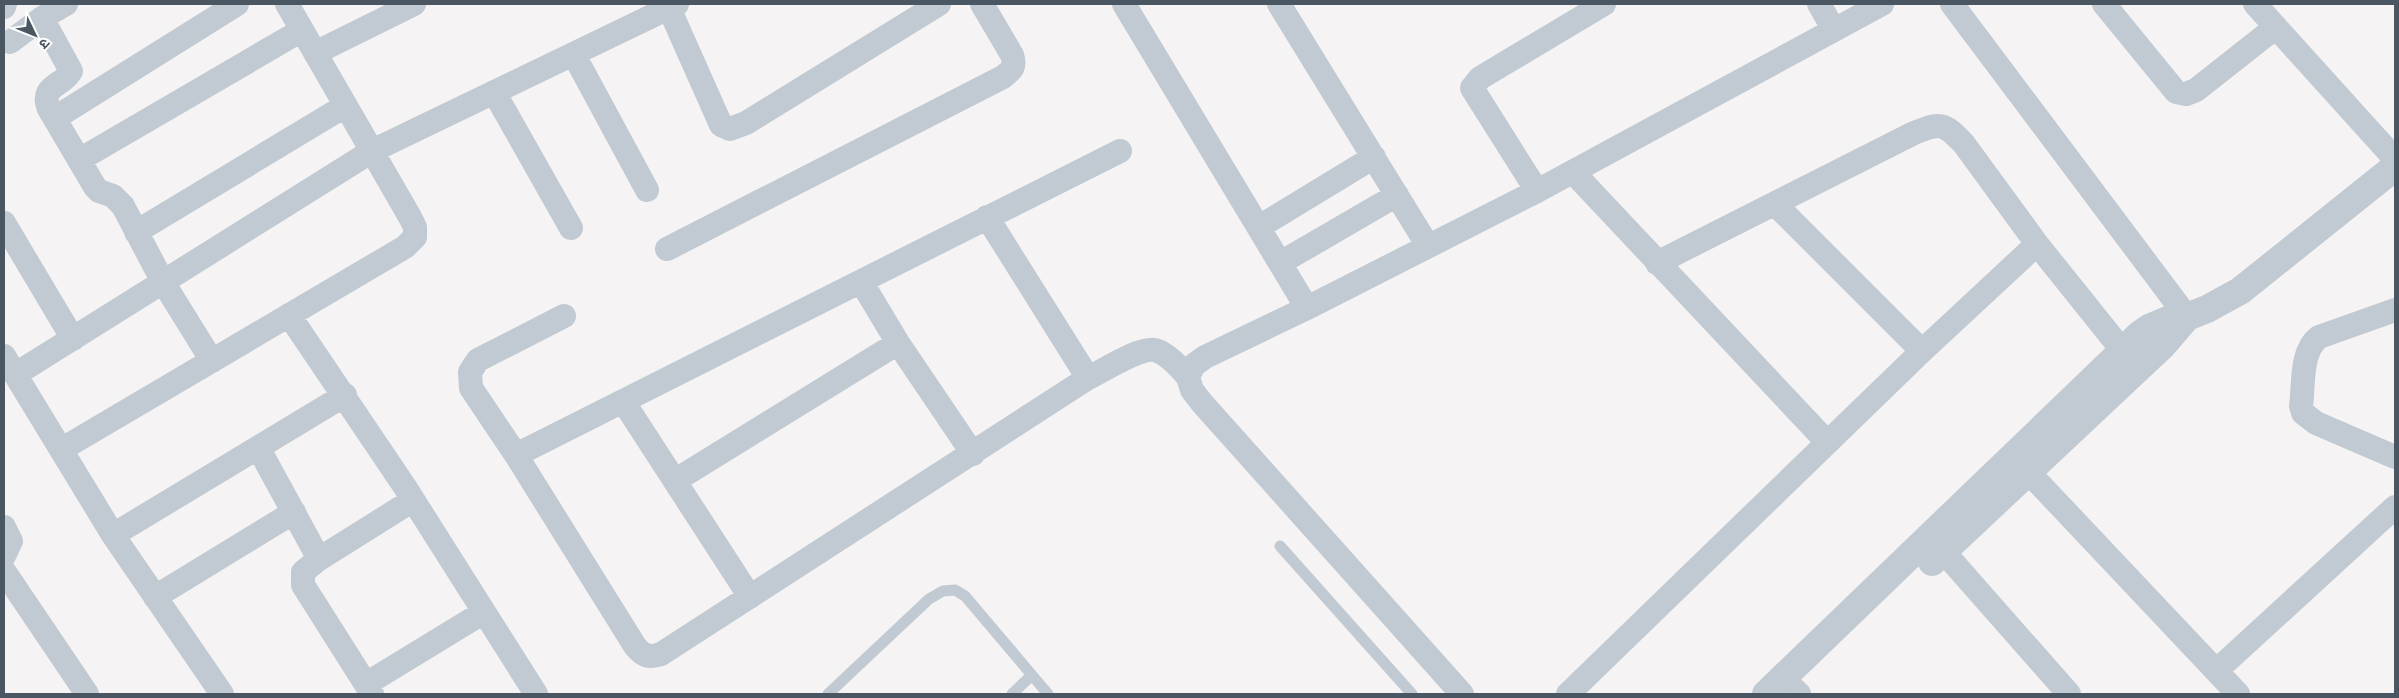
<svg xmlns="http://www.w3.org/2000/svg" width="2399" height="698" viewBox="0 0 2399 698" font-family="Rubik,'Noto Sans Devanagari',sans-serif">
	<rect width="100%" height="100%" fill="#f5f3f3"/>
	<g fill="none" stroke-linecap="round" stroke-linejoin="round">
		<path stroke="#c1cad2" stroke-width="11" d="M1280 546 1412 694
			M828 694 929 599 943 591 955 590 965 596 1048 694
			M1012 694 1032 675"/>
		<path stroke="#c1cad2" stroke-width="24" d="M1124 4 1307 308
			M1279 4 1428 246
			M1819 4 1834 30
			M1952 4 2187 317
			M2104 4 2176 92 2186 94 2196 90 2276 27
			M2255 4 2395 159
			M4 7 5 4
			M669 8 721 125 730 129 746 123 939 4
			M42 18 71 71C64 86 39 85 49 109L95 187 99 191 113 196 123 206 163 282 212 361
			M10 42 42 18 66 4
			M315 53 414 4
			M574 55 647 190
			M494 92 571 228
			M55 118 237 4
			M79 160 302 30
			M1573 172 1827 442
			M1537 191 1472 88 1480 78 1604 4
			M1775 204 1922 351
			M4 223 73 339
			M1259 227 1374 157
			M136 232 345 106
			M667 249 1003 77C1012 70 1016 67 1012 55L982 4
			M1280 263 1397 195
			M1657 263 1914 133C1941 122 1944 123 1964 144L2037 244 2122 350
			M862 283 898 343 973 454
			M2395 310 2319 337C2300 351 2304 385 2301 406L2303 413 2316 423 2395 457
			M289 315 405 487 536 694
			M564 316 478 360 470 372 471 388 516 455 635 646C643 656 649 658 661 654L1088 378 987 217
			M4 356 113 535 222 694
			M16 374 372 151 677 4
			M1088 378C1103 371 1139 347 1155 350 1168 354 1179 367 1188 377
			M623 401 750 597
			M62 449 405 247 415 237V227L410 217 287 4
			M259 449 319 559 303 572V585L372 694
			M516 455 1120 151
			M2016 459 2238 694
			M676 480 898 343
			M4 527 11 541 4 556
			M113 535 345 395
			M1943 551 2069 694
			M319 559 413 500
			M4 571 87 694
			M155 597 294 512
			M2216 671 2395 507
			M366 684 484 612
			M1795 690 1799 694
			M1462 694 1202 403 1192 390 1188 377 1194 365 1205 357 1307 308 1537 191 1882 4
			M1568 694 1922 351 2037 244"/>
		<path stroke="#c1cad2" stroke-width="28" d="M1932 562 2162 346 2187 317
			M1766 694 2139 335 2149 328 2168 320 2187 317 2207 309 2240 291 2395 167"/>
	</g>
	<rect width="2399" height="698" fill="none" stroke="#4a5661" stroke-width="10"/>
	<g transform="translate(35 35) rotate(133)" stroke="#ffffff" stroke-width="4" paint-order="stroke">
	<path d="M0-4L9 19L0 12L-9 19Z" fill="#4a5661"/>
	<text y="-8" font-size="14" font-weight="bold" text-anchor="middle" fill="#4a5661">उ</text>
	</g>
</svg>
